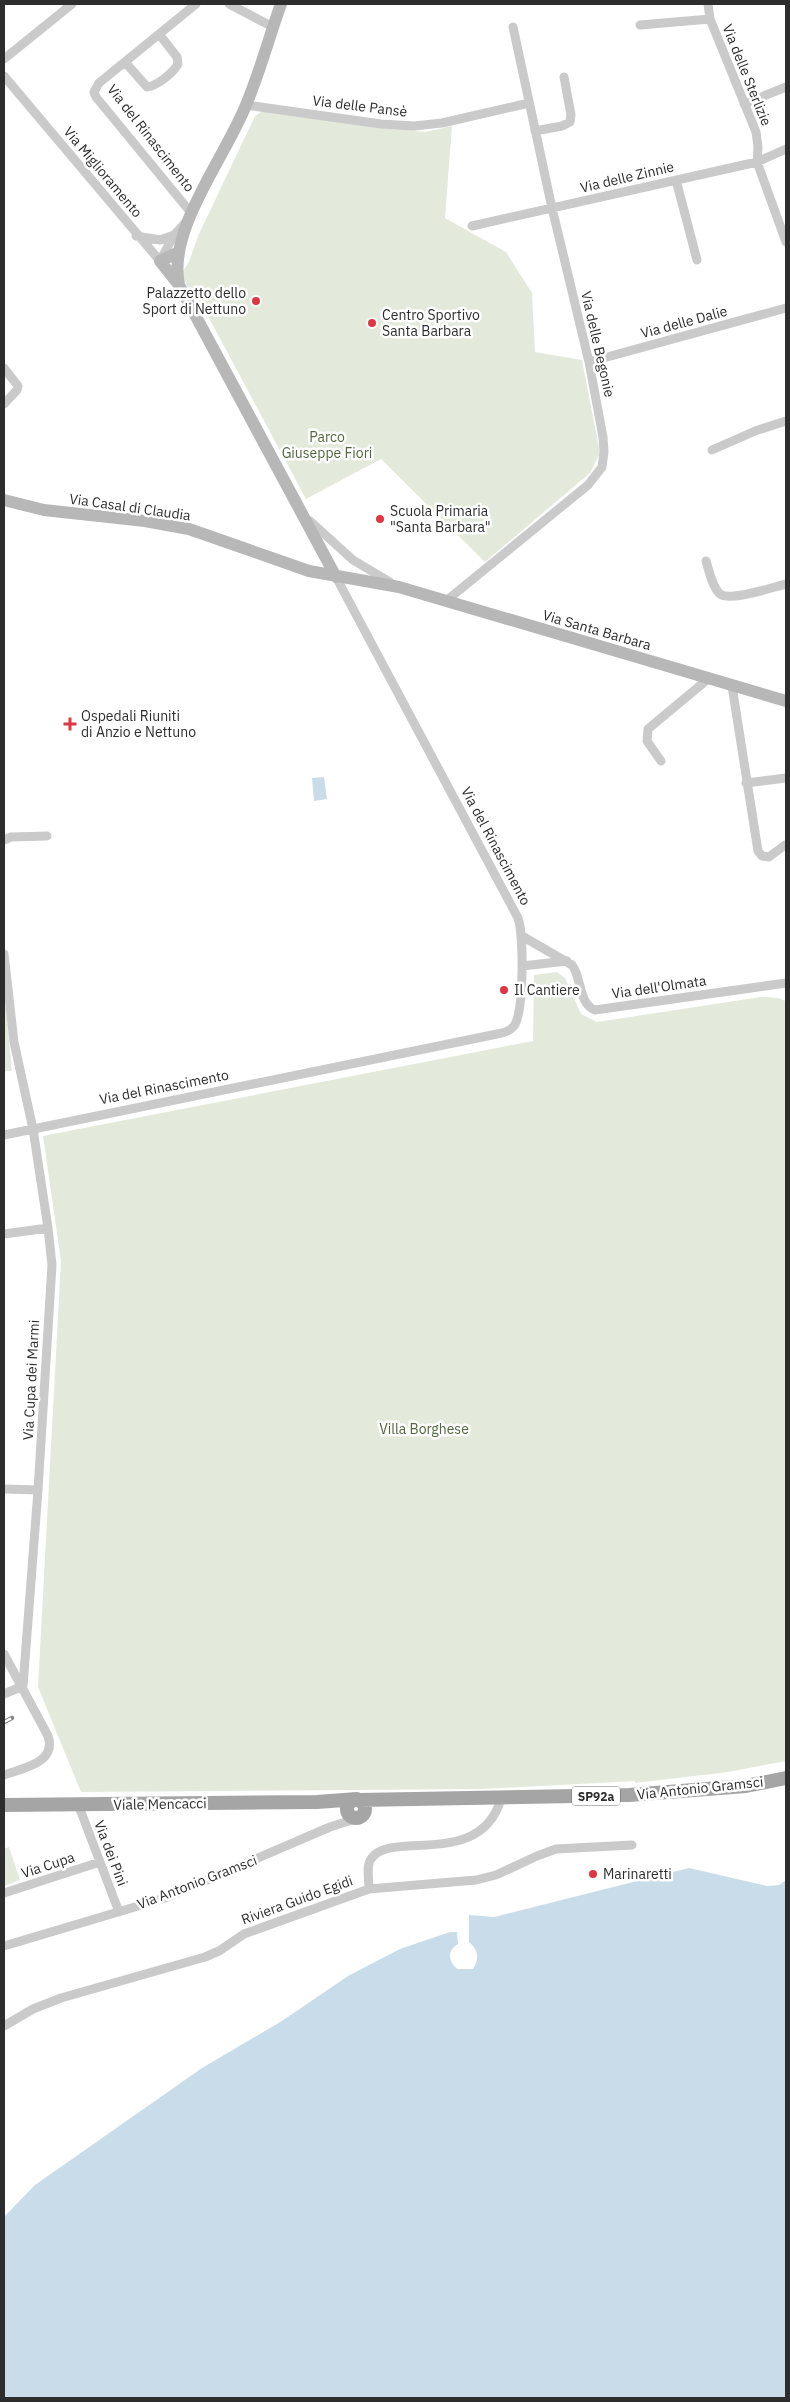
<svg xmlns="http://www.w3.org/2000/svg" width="790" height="2402" viewBox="0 0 790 2402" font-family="'IBM Plex Sans',sans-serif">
	<rect width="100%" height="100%" fill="#fff"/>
	<path fill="#e3eadb" d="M264 110 425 132 452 126 445 218 506 252 532 293 535 352 582 360 600 453 590 473 485 562 381 459 306 499 194 290 187 286 183 278V271L189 262 198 236 255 116Z
		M557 972 565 978 581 1014 597 1022 761 997 778 998 786 1001V1761L728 1772 635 1783V1781L482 1789 81 1792 38 1687 61 1261 43 1136 533 1041 534 975Z
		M4 990 12 1071H4Z
		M9 1847 20 1880 4 1886V1849Z"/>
	<path fill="#c8dce9" d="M324 777 327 799 314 801 312 778Z
		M689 1868 767 1886 779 1885 786 1880V2398H4V2217L35 2185 202 2068 282 2021 348 1976 400 1949 450 1932H457L458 1944C447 1951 448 1960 457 1969H473C480 1958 478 1950 469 1942V1915L494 1917Z"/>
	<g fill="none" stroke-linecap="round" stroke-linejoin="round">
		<path stroke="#cacaca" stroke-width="9" d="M229 4 273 27
			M708 4 710 19 756 132 758 147 757 162 786 242
			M640 25 710 19
			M4 59 72 4
			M125 62 147 87C157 86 173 73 178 64L177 57 159 34
			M4 76 160 261 174 235 186 222
			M744 104 786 87
			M246 105 381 124 414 126 442 123 529 103
			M535 131 562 126 570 122 571 115 564 77
			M676 180 697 260
			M192 214 96 97 94 92 99 83 196 4
			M472 226 757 162 786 149
			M136 236 160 240 174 235
			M589 362 786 308
			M4 368 18 386 17 390 4 404
			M712 450 755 431 786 421
			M310 521 353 560 390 582
			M706 561C709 570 712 587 720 594 730 602 773 587 786 584
			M446 601 588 485 602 467 604 452 603 437 589 362 552 208 513 27
			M732 686 758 851 762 856 769 857 785 845
			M661 761 647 741 648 729 708 679
			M746 783 786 778
			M4 840 11 837 47 836
			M522 936 572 965C582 978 578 1003 595 1010L786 983
			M4 954 14 1042 33 1129 48 1228 52 1265 38 1490 23 1686
			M522 966 567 961
			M4 1135 497 1034C504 1033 510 1031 514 1026 524 1012 524 935 518 918L336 577
			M4 1234 48 1228
			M4 1489 38 1490
			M4 1654 48 1736C57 1763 23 1768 4 1775
			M4 1694 23 1686
			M78 1804 119 1912
			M369 1889C369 1880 366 1866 371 1859 390 1829 480 1870 501 1799
			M4 1893 100 1862
			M4 1946 165 1898 330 1827 358 1818
			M4 2026 33 2009 61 1998 205 1957 219 1951 244 1934 369 1889 476 1880 496 1875 537 1856 556 1849 632 1845"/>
		<path stroke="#b7b7b7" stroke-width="12" d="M281 4C269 37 260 72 246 105 225 158 167 229 179 285L336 577
			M177 253 160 261 179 285
			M4 500 44 510 145 521 189 529 309 571 399 587 786 701"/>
		<path stroke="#a5a5a5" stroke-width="14" d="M347 1809a9 9 0 1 1 18 0a9 9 0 1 1-18 0Z
			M359 1800 629 1795 746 1786 786 1778
			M4 1805 317 1802 357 1799"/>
		<g stroke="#828282" stroke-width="4.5">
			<path id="rail" d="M4 1722 12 1718"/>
		</g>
		<use href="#rail" stroke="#fff" stroke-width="2.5" stroke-dasharray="8" stroke-linecap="butt"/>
	</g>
	<g fill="#dd3644" stroke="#fff" stroke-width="2">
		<circle cx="256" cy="301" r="5"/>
		<circle cx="372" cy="323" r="5"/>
		<circle cx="380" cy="519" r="5"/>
		<path d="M67.5 716.5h5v5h5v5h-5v5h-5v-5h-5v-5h5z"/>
		<circle cx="504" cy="990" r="5"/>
		<circle cx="593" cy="1874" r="5"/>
	</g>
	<g text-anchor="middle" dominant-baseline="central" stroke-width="5" stroke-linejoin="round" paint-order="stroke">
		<rect fill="#fff" stroke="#6c6c6c" stroke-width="1" x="572" y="1786.5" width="48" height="19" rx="4"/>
		<g font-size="12" font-weight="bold" fill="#2d2d2d">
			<text x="596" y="1796">SP92a</text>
		</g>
		<g font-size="14" fill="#2d2d2d" stroke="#fff">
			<text transform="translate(747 75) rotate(68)">Via delle Sterlizie</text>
			<text transform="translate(360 106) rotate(7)">Via delle Pansè</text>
			<text transform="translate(151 138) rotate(52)">Via del Rinascimento</text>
			<text transform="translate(103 172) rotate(50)">Via Miglioramento</text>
			<text transform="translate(627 177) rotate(-13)">Via delle Zinnie</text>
			<text transform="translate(684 322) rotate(-15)">Via delle Dalie</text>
			<text transform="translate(598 344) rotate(77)">Via delle Begonie</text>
			<text transform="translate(130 507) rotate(8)">Via Casal di Claudia</text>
			<text transform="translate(597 630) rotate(16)">Via Santa Barbara</text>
			<text transform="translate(496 846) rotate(62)">Via del Rinascimento</text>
			<text transform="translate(659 987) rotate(-8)">Via dell'Olmata</text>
			<text transform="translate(164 1087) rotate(-11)">Via del Rinascimento</text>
			<text transform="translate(31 1380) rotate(-87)">Via Cupa dei Marmi</text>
			<text transform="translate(700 1788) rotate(-6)">Via Antonio Gramsci</text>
			<text transform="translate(160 1804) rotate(-1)">Viale Mencacci</text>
			<text transform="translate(111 1853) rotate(69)">Via dei Pini</text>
			<text transform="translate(48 1865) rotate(-18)">Via Cupa</text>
			<text transform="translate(197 1882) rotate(-21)">Via Antonio Gramsci</text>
			<text transform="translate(297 1900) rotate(-20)">Riviera Guido Egidi</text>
		</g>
		<g font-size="14" fill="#2d2d2d" stroke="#fff" text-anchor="start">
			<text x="246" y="293" text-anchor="end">Palazzetto dello<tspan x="246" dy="16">Sport di Nettuno</tspan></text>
			<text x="382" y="315">Centro Sportivo<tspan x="382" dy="16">Santa Barbara</tspan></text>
			<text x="390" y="511">Scuola Primaria<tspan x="390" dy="16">"Santa Barbara"</tspan></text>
			<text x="81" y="716">Ospedali Riuniti<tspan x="81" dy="16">di Anzio e Nettuno</tspan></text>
			<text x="514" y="990">Il Cantiere</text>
			<text x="603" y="1874">Marinaretti</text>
		</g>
		<g font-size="14" fill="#50663d" stroke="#fff">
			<text x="327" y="437">Parco<tspan x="327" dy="16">Giuseppe Fiori</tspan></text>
			<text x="424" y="1429">Villa Borghese</text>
		</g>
	</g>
	<rect width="790" height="2402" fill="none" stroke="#2d2d2d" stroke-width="10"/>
</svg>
